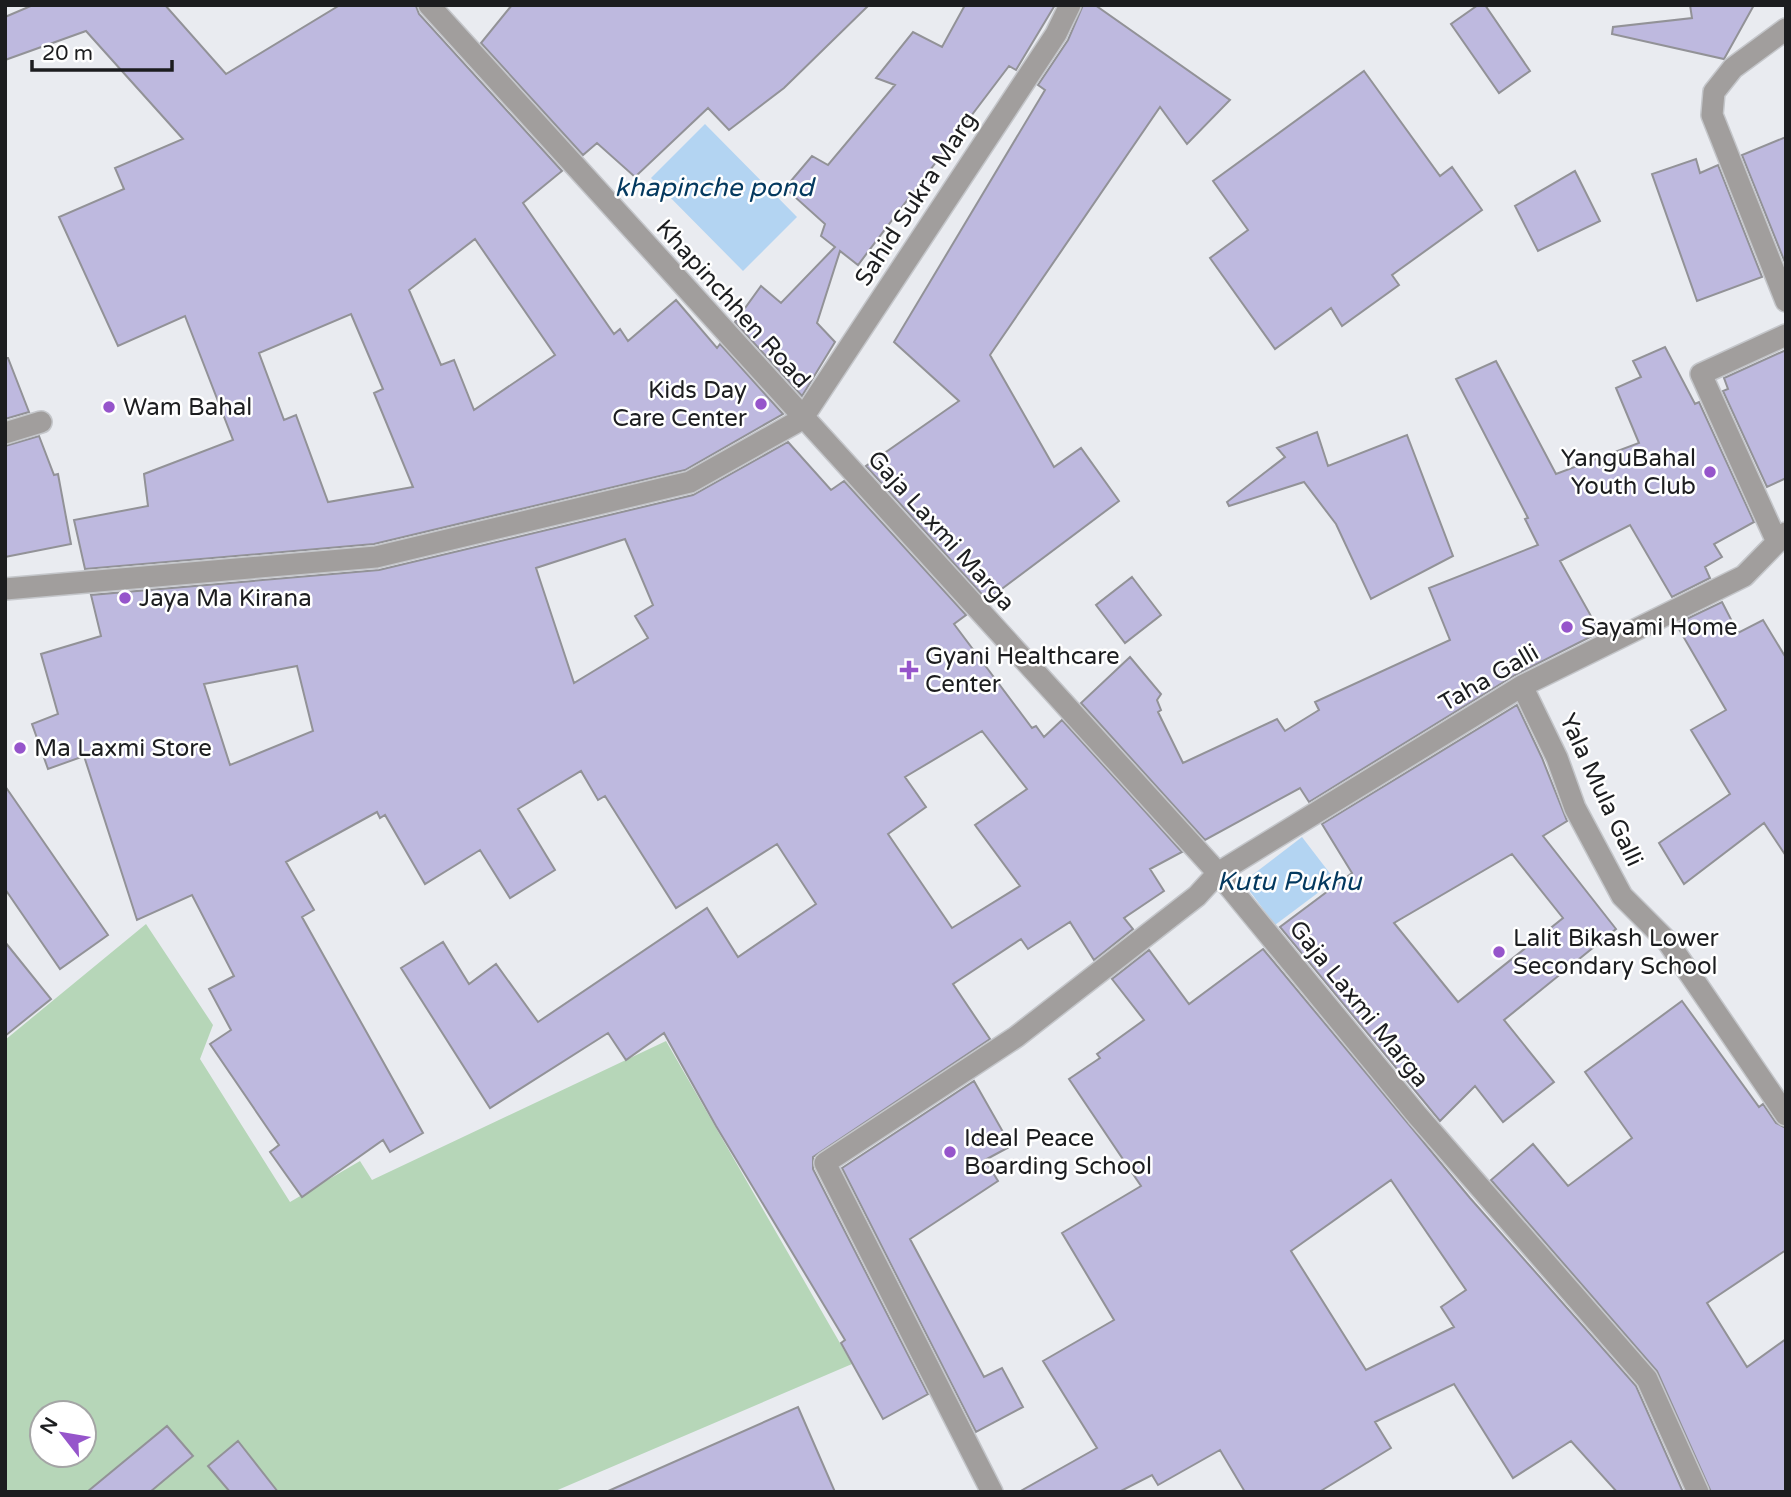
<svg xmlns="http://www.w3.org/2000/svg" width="1791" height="1497" viewBox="0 0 1791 1497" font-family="'Varela Round',sans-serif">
	<rect width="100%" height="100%" fill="#e9ebf0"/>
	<path fill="#b6d6b8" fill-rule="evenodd" d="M146 924 213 1025 200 1059 290 1202 360 1161 372 1180 666 1041 852 1364 553 1492H5V1040ZM42 1413H84V1455H42Z"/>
	<path fill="#b3d4f2" d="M705 124 797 217 743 271 651 178Z
		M1302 837 1335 880 1275 925 1243 882Z"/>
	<path fill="#beb9df" stroke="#929297" stroke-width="2" fill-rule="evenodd" d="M33 5H165L226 74 340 5 416 6 419 14 562 171 523 203 614 334 620 329 628 341 676 300 717 348 720 344 783 414 685 470 374 544 85 569 74 520 148 506 144 474 233 440 185 316 118 346 59 217 124 189 115 168 183 139 86 31 5 60V17ZM475 239 555 355 474 410 454 360 441 365 409 290ZM351 314 383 389 374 393 413 487 328 502 296 415 284 420 259 353Z
		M512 5H869L784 88 729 130 708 108 635 177 597 143 583 155 481 43Z
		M965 5H1055L1016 70 1009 66 858 265 840 251 817 323 835 342 802 396 735 322 761 286 781 303 835 247 821 236 825 224 785 188 812 156 828 165 895 85 876 78 913 32 942 47Z
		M1083 5H1095L1230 100 1187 144 1160 107 990 355 1054 467 1081 448 1119 501 987 600 866 466 959 401 894 342 1045 90 1038 85 1068 40Z
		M1478 5H1485L1530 71 1499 93 1451 24Z
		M1690 5H1754L1724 59 1612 34 1613 27 1692 18Z
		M1364 71 1440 176 1452 167 1482 210 1392 275 1399 285 1342 326 1331 308 1275 349 1210 258 1248 230 1213 181Z
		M1786 137V265L1742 155Z
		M1696 159 1700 173 1718 165 1762 277 1697 301 1652 174Z
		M1575 171 1600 221 1538 251 1515 206Z
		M1665 347 1695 404 1699 402 1754 522 1714 544 1722 557 1705 567 1710 578 1672 597 1630 525 1560 561 1600 632 1515 675 1309 802 1300 788 1205 840 1081 703 1130 657 1161 694 1157 700 1161 710 1158 712 1183 763 1277 719 1285 731 1319 710 1315 702 1450 640 1429 588 1538 545 1525 519 1528 518 1456 379 1496 361 1556 474 1639 443 1616 388 1641 377 1633 361Z
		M1786 350V478L1767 487 1723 391 1728 389 1724 378Z
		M5 358H8L29 412 5 419Z
		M1317 432 1328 466 1407 435 1453 556 1371 599 1336 524 1304 482 1229 506 1227 502 1285 457 1277 448Z
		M39 436 54 475 58 474 71 544 5 557V446Z
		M788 442 831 490 844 481 966 615 954 624 1032 728 1036 726 1044 737 1062 720 1182 852 1150 869 1164 891 1124 918 1133 929 1094 960 1070 922 1028 949 1021 939 953 984 990 1039 813 1157V1169L928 1394 883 1419 841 1343 845 1340 716 1126 664 1033 626 1060 608 1033 490 1108 401 968 443 942 469 984 496 964 538 1022 707 908 738 957 816 904 777 844 676 908 605 796 598 800 581 771 518 809 555 870 510 898 480 850 425 884 385 815 380 818 377 812 286 862 314 910 302 917 423 1133 390 1152 383 1140 302 1197 270 1152 279 1145 210 1044 231 1030 209 989 234 976 192 895 137 920 84 756 48 769 32 724 58 714 41 654 101 636 91 595 379 570 693 495ZM625 539 653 605 635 616 648 638 574 683 536 568ZM297 666 313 731 230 765 204 684ZM982 731 1027 789 975 825 1020 886 952 928 888 834 926 807 905 777Z
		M1132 577 1161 615 1125 643 1096 605Z
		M1722 602 1738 633 1763 620 1786 658V856L1764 823 1684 884 1659 843 1730 794 1691 730 1726 710 1676 624Z
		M1517 705 1542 758 1567 821 1543 836 1616 929 1504 1020 1554 1082 1503 1122 1475 1086 1440 1121 1280 927 1352 873 1322 824ZM1512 854 1563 918 1458 1002 1394 923Z
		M5 786 108 935 60 969 5 889Z
		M5 942 51 999 5 1036Z
		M1263 949 1470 1198 1636 1386 1683 1492H1617L1571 1441 1513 1478 1454 1384 1375 1422 1391 1448 1319 1492H1245L1220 1450 1158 1485 1152 1475 1119 1492H1019L1097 1448 1043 1361 1114 1320 1062 1233 1141 1186 1069 1079 1100 1058 1097 1054 1144 1020 1112 979 1149 950 1189 1004ZM1391 1180 1466 1290 1441 1307 1454 1327 1366 1370 1291 1251Z
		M1682 1001 1759 1107 1763 1104 1776 1123 1786 1128V1250L1707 1303 1747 1367 1786 1339V1492H1711L1657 1371 1491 1180 1533 1144 1568 1186 1632 1138 1585 1072Z
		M974 1081 1011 1146 985 1160 998 1181 910 1239 984 1377 1002 1368 1023 1407 976 1432 842 1168Z
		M798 1407 835 1492H606Z
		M167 1426 193 1456 150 1492H87Z
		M238 1441 278 1492H230L208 1466Z"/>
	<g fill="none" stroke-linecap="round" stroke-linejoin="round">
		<g stroke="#c4c6ca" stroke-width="24">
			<path id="minor" d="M429 5 1218 873 1417 1115 1647 1379 1698 1492
				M1786 29 1733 68 1714 92 1712 115 1786 301
				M5 433 41 422
				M1777 542 1701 374 1786 335
				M5 589 376 557 690 482 802 419 1056 34 1070 5
				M1522 686 1557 758 1575 808 1622 896 1668 942 1786 1115
				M992 1492 825 1163 1016 1037 1197 896 1218 873 1522 686 1744 576 1786 533"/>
		</g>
		<use href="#minor" stroke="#a19e9d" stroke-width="21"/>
	</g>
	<g fill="#9655cb" stroke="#fff" stroke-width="2.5">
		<circle cx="761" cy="404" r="7"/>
		<circle cx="109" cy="407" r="7"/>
		<circle cx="1710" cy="472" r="7"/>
		<circle cx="125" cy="598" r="7"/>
		<circle cx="1567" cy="627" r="7"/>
		<path d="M905.5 659.5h7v7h7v7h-7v7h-7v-7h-7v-7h7z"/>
		<circle cx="20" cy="748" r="7"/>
		<circle cx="1499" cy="952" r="7"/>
		<circle cx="950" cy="1152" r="7"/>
	</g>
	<g text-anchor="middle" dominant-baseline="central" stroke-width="5" stroke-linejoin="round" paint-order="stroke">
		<g font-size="24" fill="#1c1d1f" stroke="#fff">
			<text transform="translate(916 199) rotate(-57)">Sahid Sukra Marg</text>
			<text transform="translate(733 304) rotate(48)">Khapinchhen Road</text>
			<text transform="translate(941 531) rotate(48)">Gaja Laxmi Marga</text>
			<text transform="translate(1489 678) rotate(-30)">Taha Galli</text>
			<text transform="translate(1601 790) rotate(65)">Yala Mula Galli</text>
			<text transform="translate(1359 1004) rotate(51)">Gaja Laxmi Marga</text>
		</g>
		<g font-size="24" fill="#1c1d1f" stroke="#fff" text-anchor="start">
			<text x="747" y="390" text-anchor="end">Kids Day<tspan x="747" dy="28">Care Center</tspan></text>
			<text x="123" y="407">Wam Bahal</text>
			<text x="1696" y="458" text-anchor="end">YanguBahal<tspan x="1696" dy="28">Youth Club</tspan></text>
			<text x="139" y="598">Jaya Ma Kirana</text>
			<text x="1581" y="627">Sayami Home</text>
			<text x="925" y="656">Gyani Healthcare<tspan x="925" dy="28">Center</tspan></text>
			<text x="34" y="748">Ma Laxmi Store</text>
			<text x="1513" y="938">Lalit Bikash Lower<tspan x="1513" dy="28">Secondary School</tspan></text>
			<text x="964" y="1138">Ideal Peace<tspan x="964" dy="28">Boarding School</tspan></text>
		</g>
		<g font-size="26" font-style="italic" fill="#04395f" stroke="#fff">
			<text x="714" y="187">khapinche pond</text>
			<text x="1289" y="881">Kutu Pukhu</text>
		</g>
	</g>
	<rect width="1791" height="1497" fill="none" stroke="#1c1d1f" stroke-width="14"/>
	<g transform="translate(63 1434) rotate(301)"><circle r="33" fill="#ffffff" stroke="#a4a5a5" stroke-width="2"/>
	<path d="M0-5L12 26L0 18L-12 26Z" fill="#9655cb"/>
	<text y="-10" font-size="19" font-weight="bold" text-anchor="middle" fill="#1c1d1f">N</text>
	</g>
	<path d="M32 60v10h140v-10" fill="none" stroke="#1c1d1f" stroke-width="3.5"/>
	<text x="42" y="60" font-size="21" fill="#1c1d1f" stroke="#ffffff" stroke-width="5" paint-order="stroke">20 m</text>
</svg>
